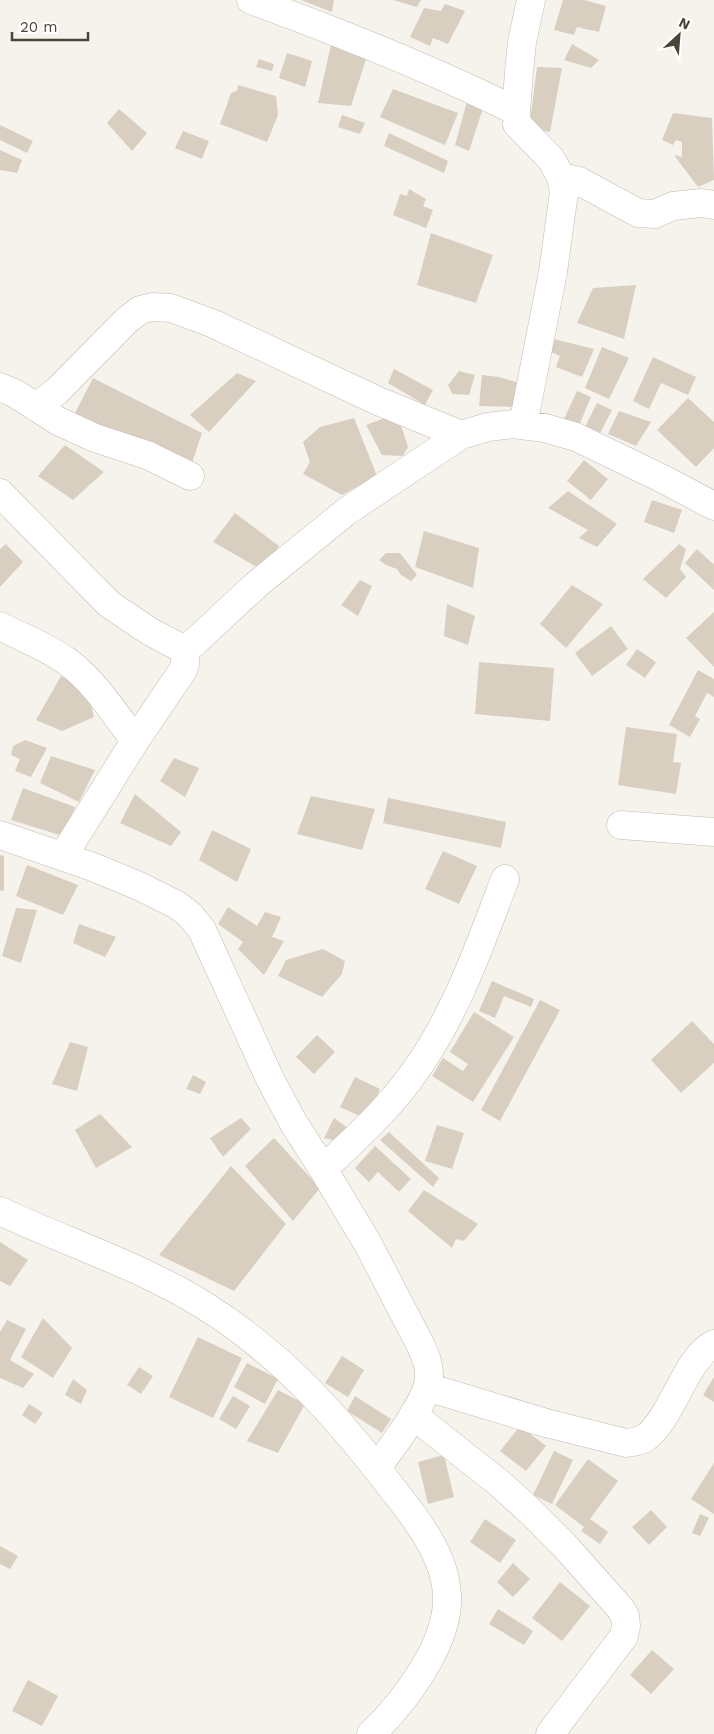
<svg xmlns="http://www.w3.org/2000/svg" width="714" height="1734" viewBox="0 0 714 1734" font-family="'Work Sans',sans-serif">
	<rect width="100%" height="100%" fill="#f6f3ec"/>
	<path fill="#d8cfc1" d="M301 0H334L332 12Z
		M393 0H421L417 7Z
		M563 0H584L606 6 599 32 577 27 574 35 554 30Z
		M445 4 465 11 448 44 433 38 430 46 410 37 424 8 441 11Z
		M572 44 599 60 591 68 564 60Z
		M331 45 368 53 351 106 318 103Z
		M287 53 312 61 305 87 279 78Z
		M259 59 274 64 272 71 256 67Z
		M537 67 562 68 550 132 529 129Z
		M238 85 276 96 278 115 267 142 220 124 231 93 237 91Z
		M393 89 458 113 445 145 380 117Z
		M468 98 484 105 469 151 455 145Z
		M119 109 147 133 132 151 107 123Z
		M673 113 712 118 714 180 698 187 674 155 682 157V142L676 140 673 145 662 140Z
		M342 115 365 123 360 134 338 127Z
		M0 125 33 141 27 153 0 140Z
		M183 131 209 141 202 159 175 148Z
		M389 133 448 161 444 173 384 146Z
		M0 150 22 160 17 173 0 170Z
		M409 189 426 199 423 206 433 210 426 228 393 215 400 194 407 196Z
		M431 233 493 255 476 303 417 285Z
		M636 285 624 339 577 323 593 288Z
		M554 339 594 349 582 377 556 367 560 356 551 352Z
		M602 347 629 358 609 399 585 388Z
		M653 357 696 377 688 395 661 383 649 409 633 401Z
		M394 369 433 390 425 405 388 383Z
		M459 371 475 375 469 395 452 394 448 385Z
		M237 373 256 381 209 432 190 415Z
		M482 375 499 377 519 383 517 407 479 406Z
		M93 378 202 433 192 463 74 415Z
		M577 391 591 397 578 428 564 419Z
		M688 398 714 422V448L696 467 657 430Z
		M597 403 612 410 599 435 583 431Z
		M619 411 651 422 636 446 608 434Z
		M354 418 377 476 342 495 303 474 310 462 303 442 320 427Z
		M385 418 399 419 408 447 403 456 382 455 366 425Z
		M65 445 104 472 73 500 38 476Z
		M584 460 608 479 591 500 567 481Z
		M568 491 617 524 597 547 579 538 588 530 548 508Z
		M652 500 682 510 674 533 644 522Z
		M235 513 279 546 264 571 213 542Z
		M424 531 479 548 473 588 415 567Z
		M6 544 23 562 0 587V549Z
		M679 544 686 549 680 569 686 577 666 598 643 579Z
		M697 549 713 564 714 563V590L685 563Z
		M386 553H400L417 575 411 581 401 575 397 569 386 565 379 560Z
		M360 580 372 586 358 616 341 605Z
		M572 585 603 604 566 648 540 624Z
		M447 604 475 616 468 645 444 636Z
		M714 612V667L686 638Z
		M611 626 628 649 592 676 575 653Z
		M637 649 656 662 645 678 626 665Z
		M479 662 554 668 550 721 475 714Z
		M698 670 714 679V697L707 693 695 716 700 719 690 737 669 725Z
		M61 676 88 693 94 717 62 731 36 720Z
		M626 727 677 734 673 762 681 763 676 794 618 785Z
		M25 740 47 748 31 777 15 771 20 759 11 755 13 746Z
		M51 756 95 770 79 802 40 783Z
		M174 758 199 768 185 797 160 781Z
		M23 788 75 807 63 836 11 820Z
		M135 794 181 832 171 846 120 823Z
		M311 796 375 809 362 850 297 834Z
		M388 798 506 822 501 848 383 823Z
		M212 830 251 849 237 882 199 860Z
		M443 851 477 866 459 904 425 889Z
		M0 855 4 856V890L0 891Z
		M27 865 78 885 63 915 16 896Z
		M228 907 257 926 265 912 281 917 272 937 284 941 264 975 238 949 243 942 218 924Z
		M16 908 37 910 21 963 2 956Z
		M79 924 116 937 105 957 73 943Z
		M323 949 345 961 342 974 322 997 278 976 286 960Z
		M492 981 534 999 531 1007 504 996 495 1018 479 1011Z
		M540 1000 560 1010 500 1121 481 1110Z
		M474 1012 514 1037 473 1102 432 1076 443 1058 463 1071 468 1064 450 1052Z
		M692 1021 714 1044V1063L681 1093 651 1060Z
		M317 1035 335 1052 314 1074 296 1057Z
		M70 1042 88 1047 77 1091 52 1084Z
		M193 1075 206 1082 200 1094 186 1089Z
		M355 1077 380 1089 366 1119 340 1107Z
		M100 1114 132 1147 96 1168 75 1130Z
		M241 1118 251 1129 223 1157 210 1138Z
		M334 1118 352 1131 344 1142 324 1138Z
		M437 1125 464 1133 452 1169 425 1161Z
		M389 1132 439 1178 433 1187 380 1140Z
		M274 1138 320 1188 293 1221 245 1166Z
		M375 1146 411 1179 399 1192 378 1172 369 1182 355 1168Z
		M231 1166 286 1224 234 1291 159 1255Z
		M424 1190 478 1224 464 1241 456 1239 452 1248 408 1211Z
		M0 1242 28 1260 10 1286 0 1281Z
		M43 1318 72 1348 53 1378 21 1357Z
		M7 1320 26 1329 10 1360 34 1374 23 1388 0 1378V1332Z
		M198 1337 242 1358 213 1418 169 1397Z
		M342 1356 364 1370 348 1397 325 1383Z
		M247 1363 278 1379 265 1404 234 1387Z
		M139 1367 153 1376 141 1394 127 1385Z
		M714 1377V1402L703 1395Z
		M73 1379 87 1390 81 1404 65 1395Z
		M278 1390 305 1404 278 1453 247 1441Z
		M233 1396 250 1406 236 1429 219 1419Z
		M355 1396 391 1419 382 1433 347 1411Z
		M29 1404 43 1413 35 1424 22 1415Z
		M520 1426 546 1446 526 1471 500 1451Z
		M554 1451 573 1460 552 1504 533 1495Z
		M444 1455 454 1497 428 1504 418 1462Z
		M588 1459 618 1481 590 1519 608 1532 600 1544 581 1531 584 1527 555 1505Z
		M714 1463V1514L691 1499Z
		M651 1510 667 1527 649 1545 632 1527Z
		M700 1514 709 1518 700 1536 692 1533Z
		M485 1519 516 1540 500 1563 470 1542Z
		M0 1546 18 1556 10 1569 0 1564Z
		M513 1563 530 1579 513 1597 497 1582Z
		M560 1582 590 1606 562 1641 532 1618Z
		M498 1609 533 1631 524 1645 489 1624Z
		M652 1650 674 1669 651 1694 630 1675Z
		M28 1680 58 1696 42 1726 12 1711Z"/>
	<g fill="none" stroke-linecap="round" stroke-linejoin="round">
		<g stroke="#c2bbae" stroke-width="29">
			<path id="minor" d="M251 0C341 33 430 68 516 111
				M561 177 579 181 638 213 655 214 673 206 701 203 714 205
				M0 387 16 394 58 421 95 438 147 455 190 476
				M36 407 57 391 127 320 140 310 152 307 171 308 214 324 378 401 461 435
				M523 425 553 272 564 192 561 177 551 159 517 124 516 111 519 72 522 42 531 0
				M0 493 109 604 149 631 181 648 185 651V664L183 670 135 741 63 856
				M0 626C21 637 45 646 65 660 93 679 115 714 135 741
				M185 651 256 585 347 511 461 435 488 427 513 424 545 428 576 437 665 480 714 506
				M621 825 714 832
				M0 835 93 867 139 886 177 905 190 915 202 930 270 1079 293 1122 323 1169
				M0 1211C68 1243 141 1266 205 1306 280 1353 335 1414 388 1483 413 1515 445 1552 447 1595 450 1642 404 1703 371 1734
				M427 1387 546 1423 626 1443C632 1442 639 1442 645 1438 672 1419 686 1357 714 1344
				M413 1415 499 1483 530 1511 564 1545 620 1608 625 1616 626 1626 624 1636 550 1734
				M377 1468C392 1446 427 1403 429 1378 430 1365 425 1355 420 1344L368 1244 323 1169C353 1141 383 1114 408 1081 453 1022 479 948 505 879"/>
		</g>
		<use href="#minor" stroke="#fff" stroke-width="28"/>
	</g>
	<g transform="translate(679 35) rotate(26)" stroke="#ffffff" stroke-width="4" paint-order="stroke">
	<path d="M0-4L9 19L0 12L-9 19Z" fill="#4b4439"/>
	<text y="-8" font-size="14" font-weight="bold" text-anchor="middle" fill="#4b4439">N</text>
	</g>
	<path d="M12 32v8h76v-8" fill="none" stroke="#4b4439" stroke-width="2.5"/>
	<text x="20" y="32" font-size="15" fill="#4b4439" stroke="#ffffff" stroke-width="4" paint-order="stroke">20 m</text>
</svg>
